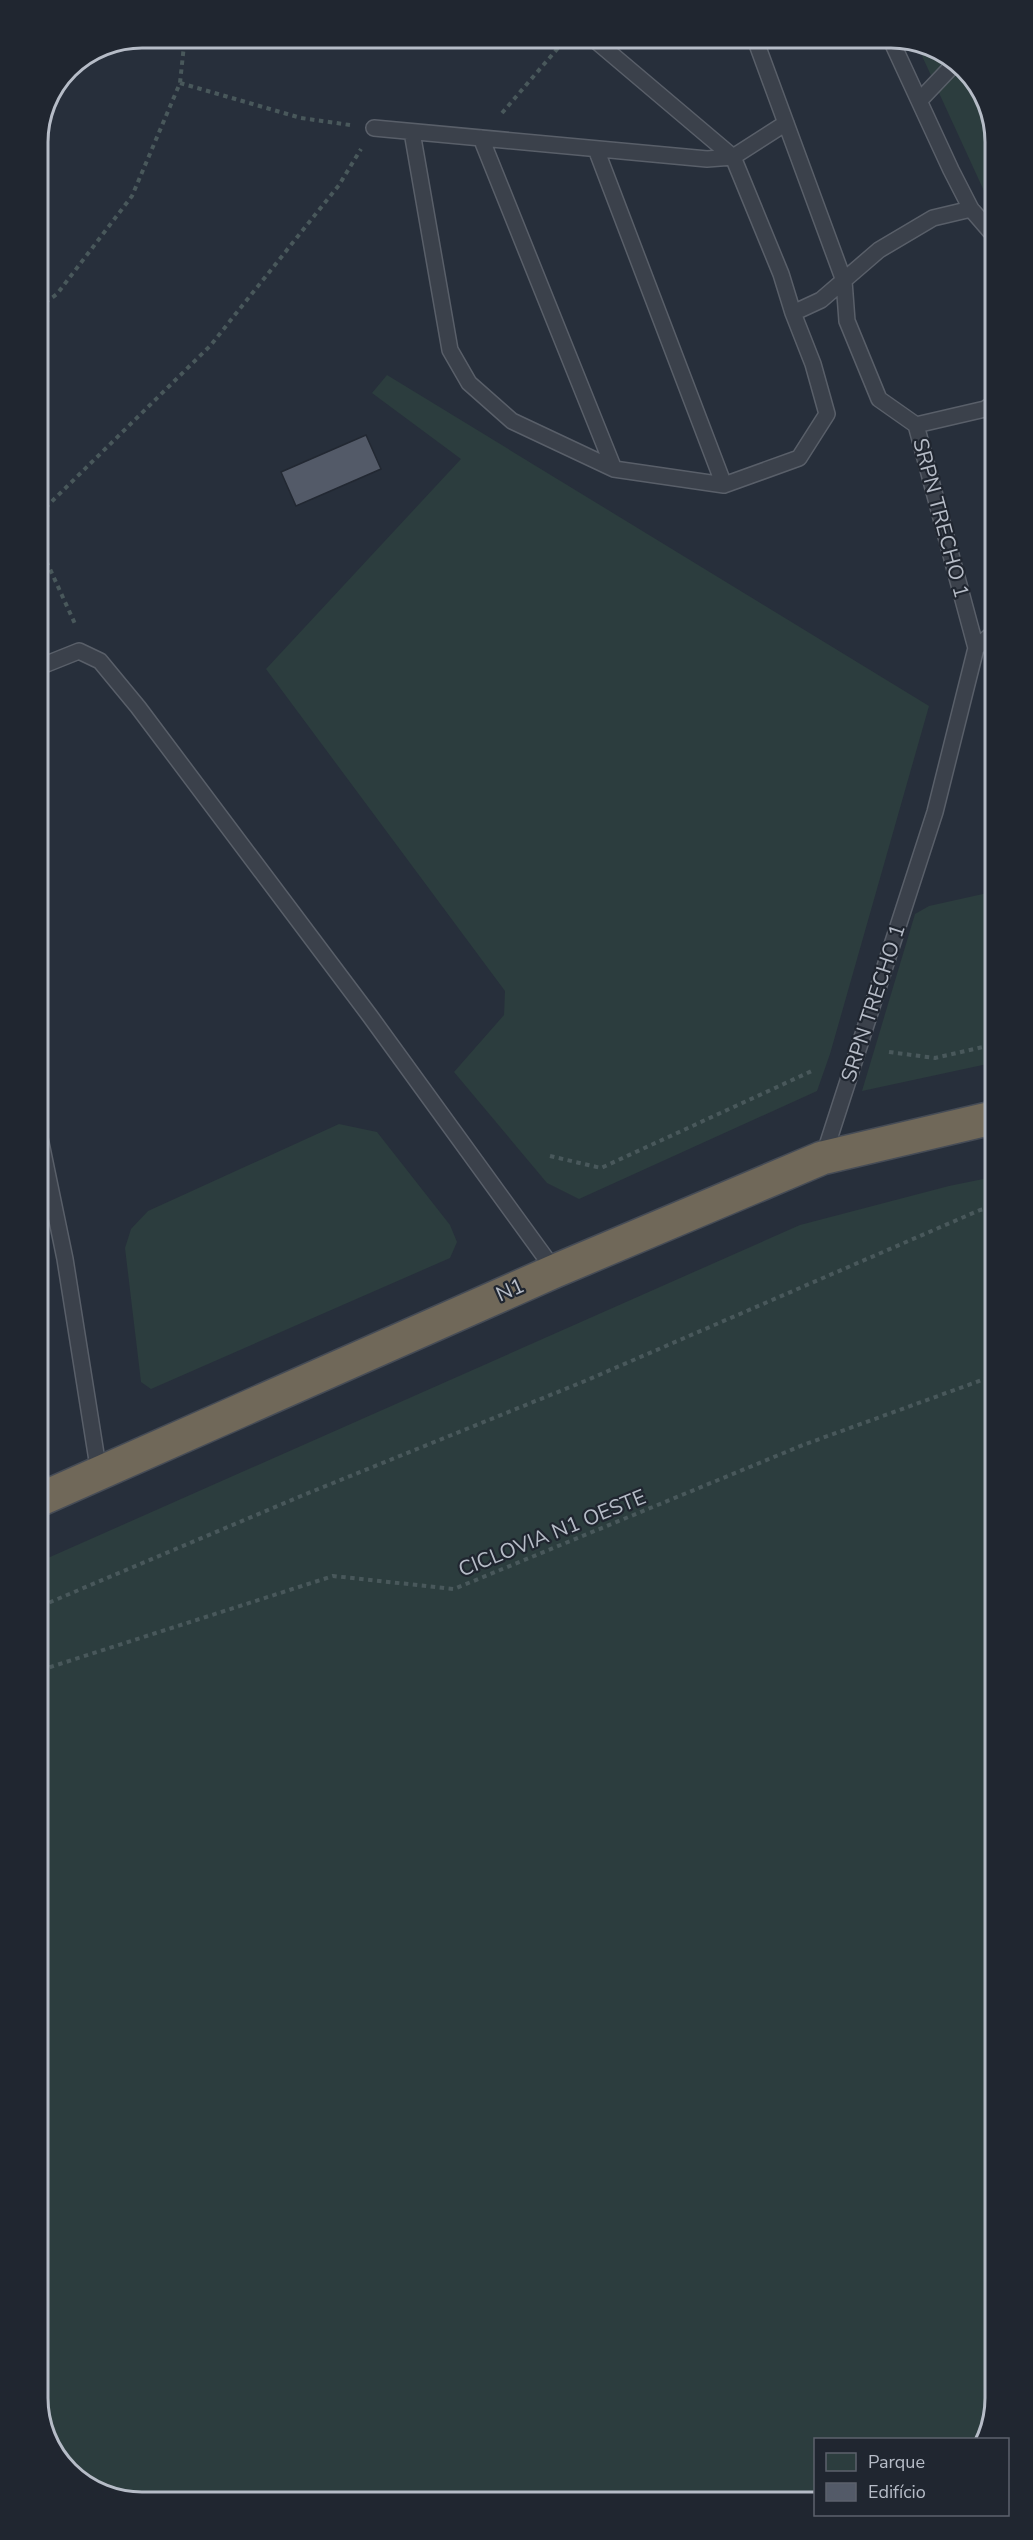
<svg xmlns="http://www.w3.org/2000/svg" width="1033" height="2540" viewBox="0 0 1033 2540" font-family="'Nunito Sans',sans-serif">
	<rect width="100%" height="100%" fill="#272f3b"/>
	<path fill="#2c3d3e" d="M917 45 955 59 990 109V204Z
		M387 375 929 706 830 1054 817 1091 579 1199 547 1183 454 1072 504 1015 505 991 266 669 461 459 372 393Z
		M992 892V1063L862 1091 915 914 929 906Z
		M339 1124 377 1132 450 1225 457 1242 450 1258 151 1389 141 1382 125 1248 131 1229 148 1211Z
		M993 1177 995 2399 982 2439 816 2440 815 2498 135 2502 78 2481 43 2431 41 1561 800 1225 949 1186Z"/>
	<path fill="#535a68" stroke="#222832" stroke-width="1.5" d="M366 435 381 469 296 506 281 472Z"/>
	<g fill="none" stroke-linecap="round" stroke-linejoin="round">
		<g stroke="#595f69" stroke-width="18">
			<path id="lane" d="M890 38 951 170 971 209 990 231
				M755 39 844 281 847 321 879 399 916 425 976 648 935 812 823 1158
				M596 41 733 157 781 274 793 313 821 300 879 250 933 218 971 209
				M920 100 957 61
				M374 128 707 159 733 157 786 123
				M412 132 450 350 469 383 512 421 614 469 724 485 799 458 827 414 813 364 793 313
				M481 138 614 469
				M596 149 724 485
				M916 425 985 409 991 405
				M976 648 991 635
				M39 667 79 651 100 661 138 707 370 1016 555 1271
				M40 1138 65 1259 99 1473"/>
		</g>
		<g stroke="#464c56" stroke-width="36">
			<path id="highway" d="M41 1499 555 1271 822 1158 992 1118"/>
		</g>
		<path stroke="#49585b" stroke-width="4" stroke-dasharray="4.5 4.5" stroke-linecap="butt" d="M180 83 301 118 350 125
			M502 113 564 41
			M38 308 57 294 132 196 180 83 184 45
			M39 514 210 346 339 185 361 149
			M39 545 76 626
			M889 1052 935 1058 992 1045
			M550 1156 601 1168 814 1070
			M41 1606 301 1496 585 1381 980 1210 993 1207
			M41 1670 333 1576 454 1589 803 1445 993 1376"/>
		<use href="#lane" stroke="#3b414b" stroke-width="15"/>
		<use href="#highway" stroke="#706859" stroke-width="33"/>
	</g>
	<g text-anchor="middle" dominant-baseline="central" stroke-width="4.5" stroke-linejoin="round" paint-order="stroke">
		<g font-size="21" fill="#b6bcc7" stroke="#202630">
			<text transform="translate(941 518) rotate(75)">SRPN TRECHO 1</text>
			<text transform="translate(873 1003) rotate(-72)">SRPN TRECHO 1</text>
			<text transform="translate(510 1290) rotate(-24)">N1</text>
			<text transform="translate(552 1533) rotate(-22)">CICLOVIA N1 OESTE</text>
		</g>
	</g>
	<path d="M0 0H1033V2540H0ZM142 48H891A94 94 0 0 1 985 142V2398A94 94 0 0 1 891 2492H142A94 94 0 0 1 48 2398V142A94 94 0 0 1 142 48Z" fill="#202630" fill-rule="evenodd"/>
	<path fill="none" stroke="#b6bcc7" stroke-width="3" d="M142 48H891A94 94 0 0 1 985 142V2398A94 94 0 0 1 891 2492H142A94 94 0 0 1 48 2398V142A94 94 0 0 1 142 48Z"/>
	<rect x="814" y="2438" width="195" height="78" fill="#202630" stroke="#5c626c" stroke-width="1.5"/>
	<rect x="826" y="2453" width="30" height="18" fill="#2c3d3e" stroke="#5c626c" stroke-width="1.5"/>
	<text x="868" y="2468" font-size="18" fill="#b6bcc7">Parque</text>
	<rect x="826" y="2483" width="30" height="18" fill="#535a68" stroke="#5c626c" stroke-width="1.5"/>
	<text x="868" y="2498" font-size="18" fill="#b6bcc7">Edifício</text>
</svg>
